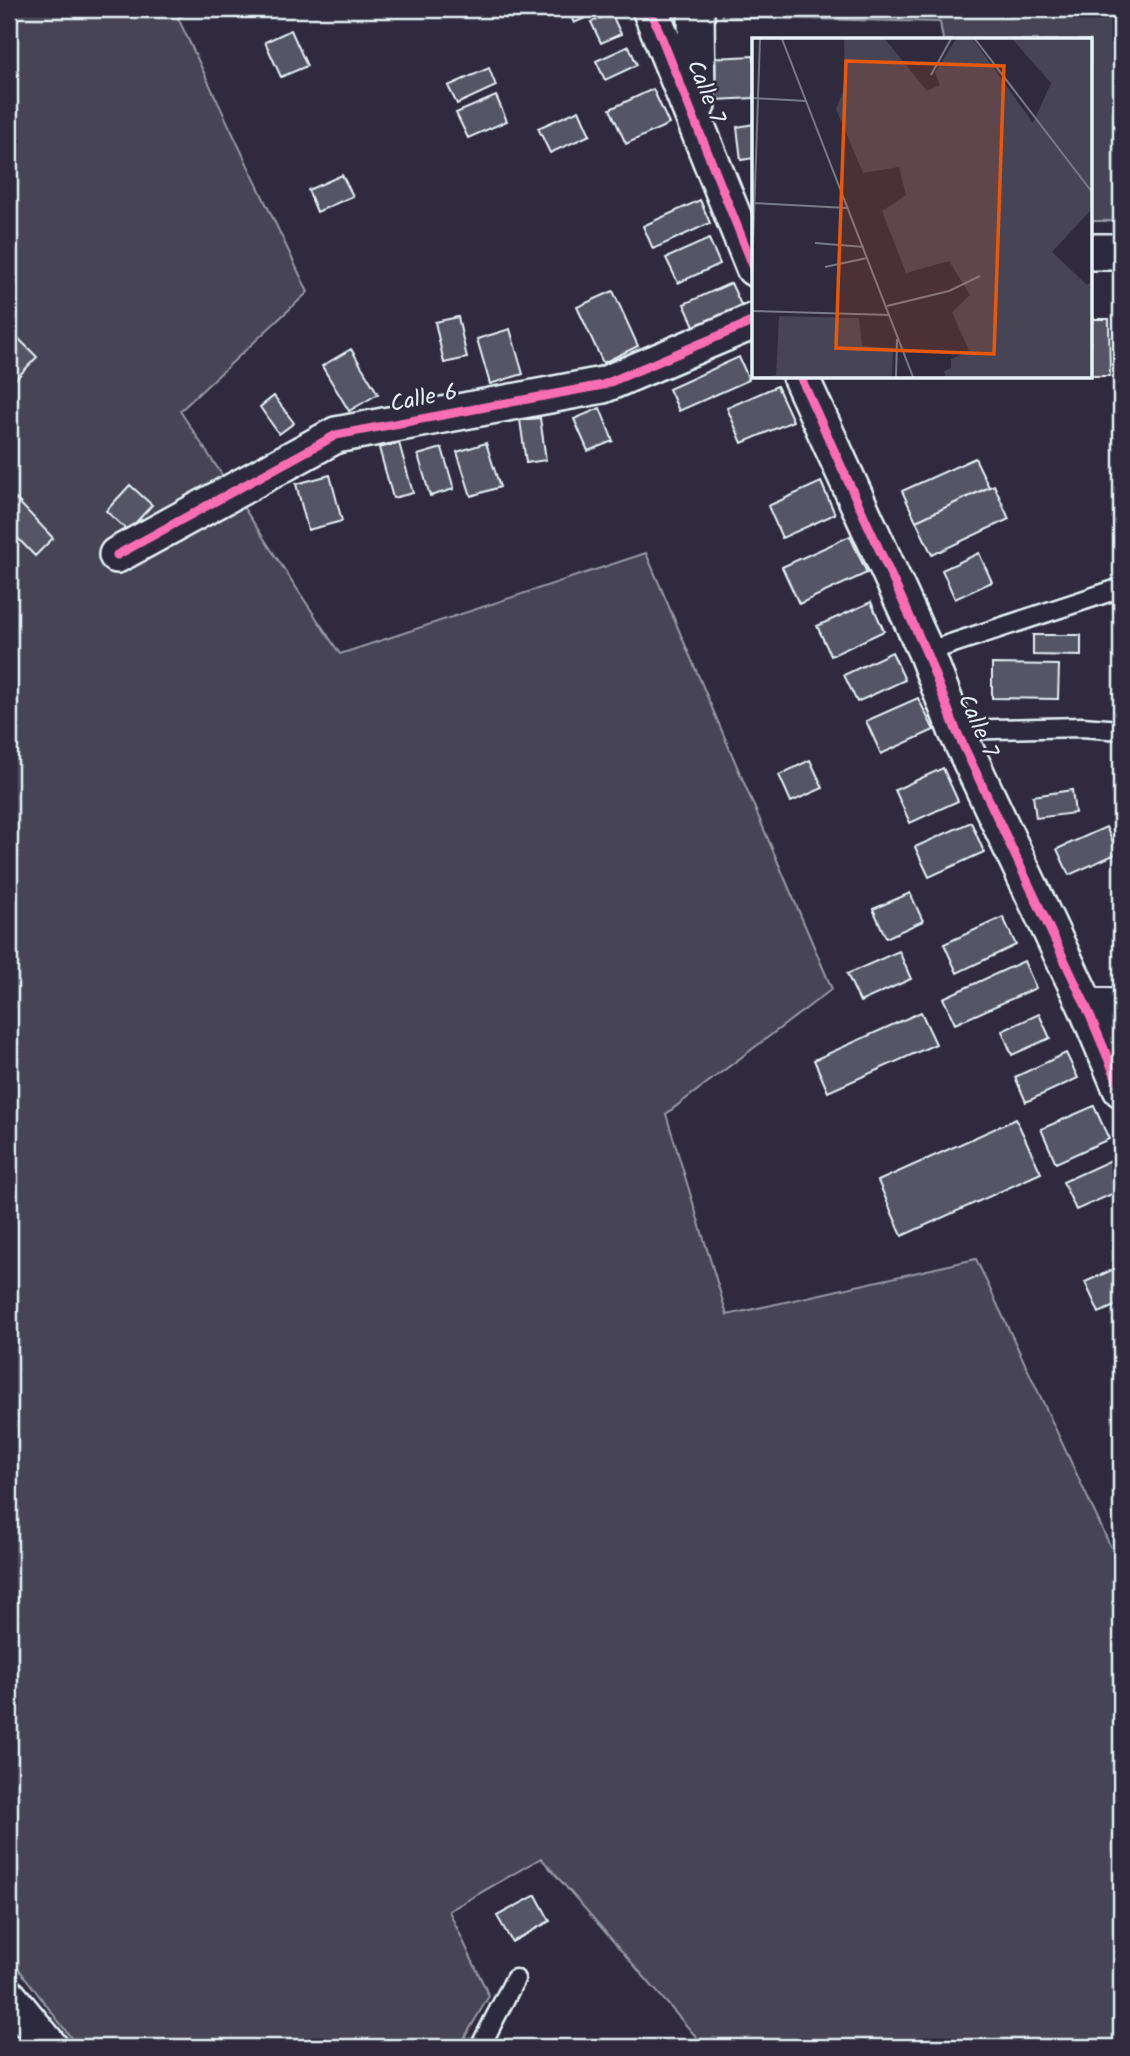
<svg xmlns="http://www.w3.org/2000/svg" width="1130" height="2056" viewBox="0 0 1130 2056" font-family="Kalam,sans-serif">
	<rect width="100%" height="100%" fill="#2f2a3d"/>
	<filter id="ink" filterUnits="userSpaceOnUse"><feTurbulence type="fractalNoise" baseFrequency=".0143" numOctaves="2"/><feDisplacementMap in="SourceGraphic" scale="14" xChannelSelector="R" yChannelSelector="G"/><feConvolveMatrix kernelMatrix="1 2 1 2 8 2 1 2 1" color-interpolation-filters="sRGB"/></filter>
	<g filter="url(#ink)">
		<path fill="#464455" stroke="#979aa6" stroke-width="2" d="M9 9H195L178 18 308 292 180 411 340 654 646 553 832 989 666 1114 727 1315 976 1259 1121 1569V2047H705L541 1858 449 1911 489 1996 459 2047H78L9 1956Z
			M722 9H1121V221H1090V40H943L940 22 722 17Z"/>
		<path fill="#575565" stroke="#e8f1f8" stroke-width="2" d="M567 9H605L574 23Z
			M611 13 621 34 601 43 591 22Z
			M291 30 307 66 281 77 265 42Z
			M629 46 637 65 605 80 596 61Z
			M754 56V98L716 100 713 58Z
			M489 68 496 86 457 104 448 86Z
			M653 89 669 124 626 144 610 109Z
			M496 96 507 121 468 138 456 113Z
			M579 110 590 135 550 153 538 128Z
			M754 124V158L741 160 737 127Z
			M342 175 353 196 317 212 308 190Z
			M700 200 710 223 653 249 643 226Z
			M709 239 720 264 678 283 666 258Z
			M731 283 742 307 695 328 684 304Z
			M613 291 638 346 603 363 577 307Z
			M458 317 467 358 444 363 435 322Z
			M1090 319H1109L1110 376H1090Z
			M9 329 37 357 9 386Z
			M510 329 523 374 490 384 477 339Z
			M351 349 378 394 349 411 322 366Z
			M739 357 749 380 679 411 669 389Z
			M777 386 793 421 742 443 727 408Z
			M274 396 294 423 279 434 260 407Z
			M600 408 613 441 588 451 574 419Z
			M540 418 546 460 526 463 520 420Z
			M399 443 413 493 393 498 379 448Z
			M486 443 500 487 471 496 457 452Z
			M442 448 454 489 430 496 418 455Z
			M975 458 989 487 916 521 902 491Z
			M330 475 342 521 308 530 296 484Z
			M821 482 835 514 782 538 768 506Z
			M130 485 152 505 128 531 106 511Z
			M994 485 1009 519 932 555 916 521Z
			M16 499 53 538 35 556 9 529V505Z
			M850 536 867 573 799 604 782 567Z
			M979 553 992 582 955 599 942 570Z
			M871 602 884 631 831 656 817 626Z
			M1033 635H1081V656L1033 655Z
			M892 652 905 680 857 702 844 675Z
			M992 664 1059 665 1058 699 992 698Z
			M918 698 934 730 881 754 866 721Z
			M810 760 823 788 791 802 779 775Z
			M943 768 958 801 910 823 895 790Z
			M1072 790 1075 813 1036 818 1033 796Z
			M971 822 984 852 929 877 915 847Z
			M1106 827 1118 853 1069 875 1057 849Z
			M910 893 923 921 886 938 873 909Z
			M1003 917 1016 945 957 973 944 944Z
			M899 951 911 979 860 1002 847 974Z
			M1024 961 1036 988 955 1024 943 998Z
			M921 1012 936 1044 828 1092 814 1060Z
			M1039 1014 1050 1038 1012 1055 1002 1031Z
			M1066 1053 1078 1078 1026 1102 1015 1077Z
			M1094 1106 1109 1139 1056 1163 1041 1129Z
			M1016 1119 1041 1173 902 1236 878 1181Z
			M1111 1160 1121 1190 1076 1210 1063 1182Z
			M1121 1266V1303L1099 1313 1085 1282Z
			M536 1895 550 1921 512 1942 497 1916Z"/>
		<g fill="none" stroke-linecap="round" stroke-linejoin="round">
			<g stroke="#e8f1f8" stroke-width="23">
				<path id="lane" d="M926 652 1121 588
					M956 730 1082 727 1121 730
					M480 2047 515 1979"/>
			</g>
			<g stroke="#e8f1f8" stroke-width="40">
				<path id="street" d="M650 9 754 268
					M696 9 697 105
					M1090 252H1121
					M800 376 926 652 956 730 1086 1006 1121 1089
					M117 555 336 435 603 385 754 321
					M1086 1006 1121 1007
					M9 1997 50 2047"/>
			</g>
			<use href="#lane" stroke="#2f2a3d" stroke-width="18"/>
			<use href="#street" stroke="#2f2a3d" stroke-width="35"/>
			<g stroke="#2f2a3d" stroke-width="13">
				<path id="cycleway" d="M650 9 754 268
					M800 376 926 652 956 730 1086 1006 1121 1089
					M117 555 336 435 603 385 754 321"/>
			</g>
			<use href="#cycleway" stroke="#f96db3" stroke-width="9"/>
		</g>
	</g>
	<g text-anchor="middle" dominant-baseline="central" stroke-width="5" stroke-linejoin="round" paint-order="stroke">
		<g font-size="23" fill="#e8f1f8" stroke="#2f2a3d">
			<text transform="translate(705 92) rotate(68)">Calle 7</text>
			<text transform="translate(424 399) rotate(-11)">Calle 6</text>
			<text transform="translate(977 726) rotate(66)">Calle 7</text>
		</g>
	</g>
	<g transform="translate(752 38)">
		<rect width="340" height="340" fill="#2f2a3d"/>
		<path d="M92 1H133L175 53 188 47 183 34 204 1H221L281 85 299 45 260 1H339V172L300 214 335 247 339 244V339H194L192 333 199 330V321L217 313 200 274 218 257 197 223 154 235 130 173 154 157 147 129 111 135 84 71 93 48ZM27 278 107 280 110 308 141 310 140 339H4L24 337Z" fill="#464455"/>
		<path fill="none" stroke="#797a88" stroke-width="2" d="M30 1 161 339M223 1 340 154M179 37 199 1M0 60 54 63M2 165 95 170M63 205 112 209M73 229 115 220M0 236 8 1M135 268 197 253 228 238M0 273 138 277M144 339 145 301"/>
		<path fill="#e8590c" fill-opacity="0.15" stroke="#e8590c" stroke-width="3.5" d="M94 23 252 28 242 316 84 310Z"/>
		<rect width="340" height="340" fill="none" stroke="#e8f1f8" stroke-width="3.5"/>
	</g>
	<rect width="1130" height="2056" fill="none" stroke="#2f2a3d" stroke-width="35"/>
	<rect x="18" y="18" width="1095" height="2021" fill="none" stroke="#e8f1f8" stroke-width="2.5" filter="url(#ink)"/>
</svg>
